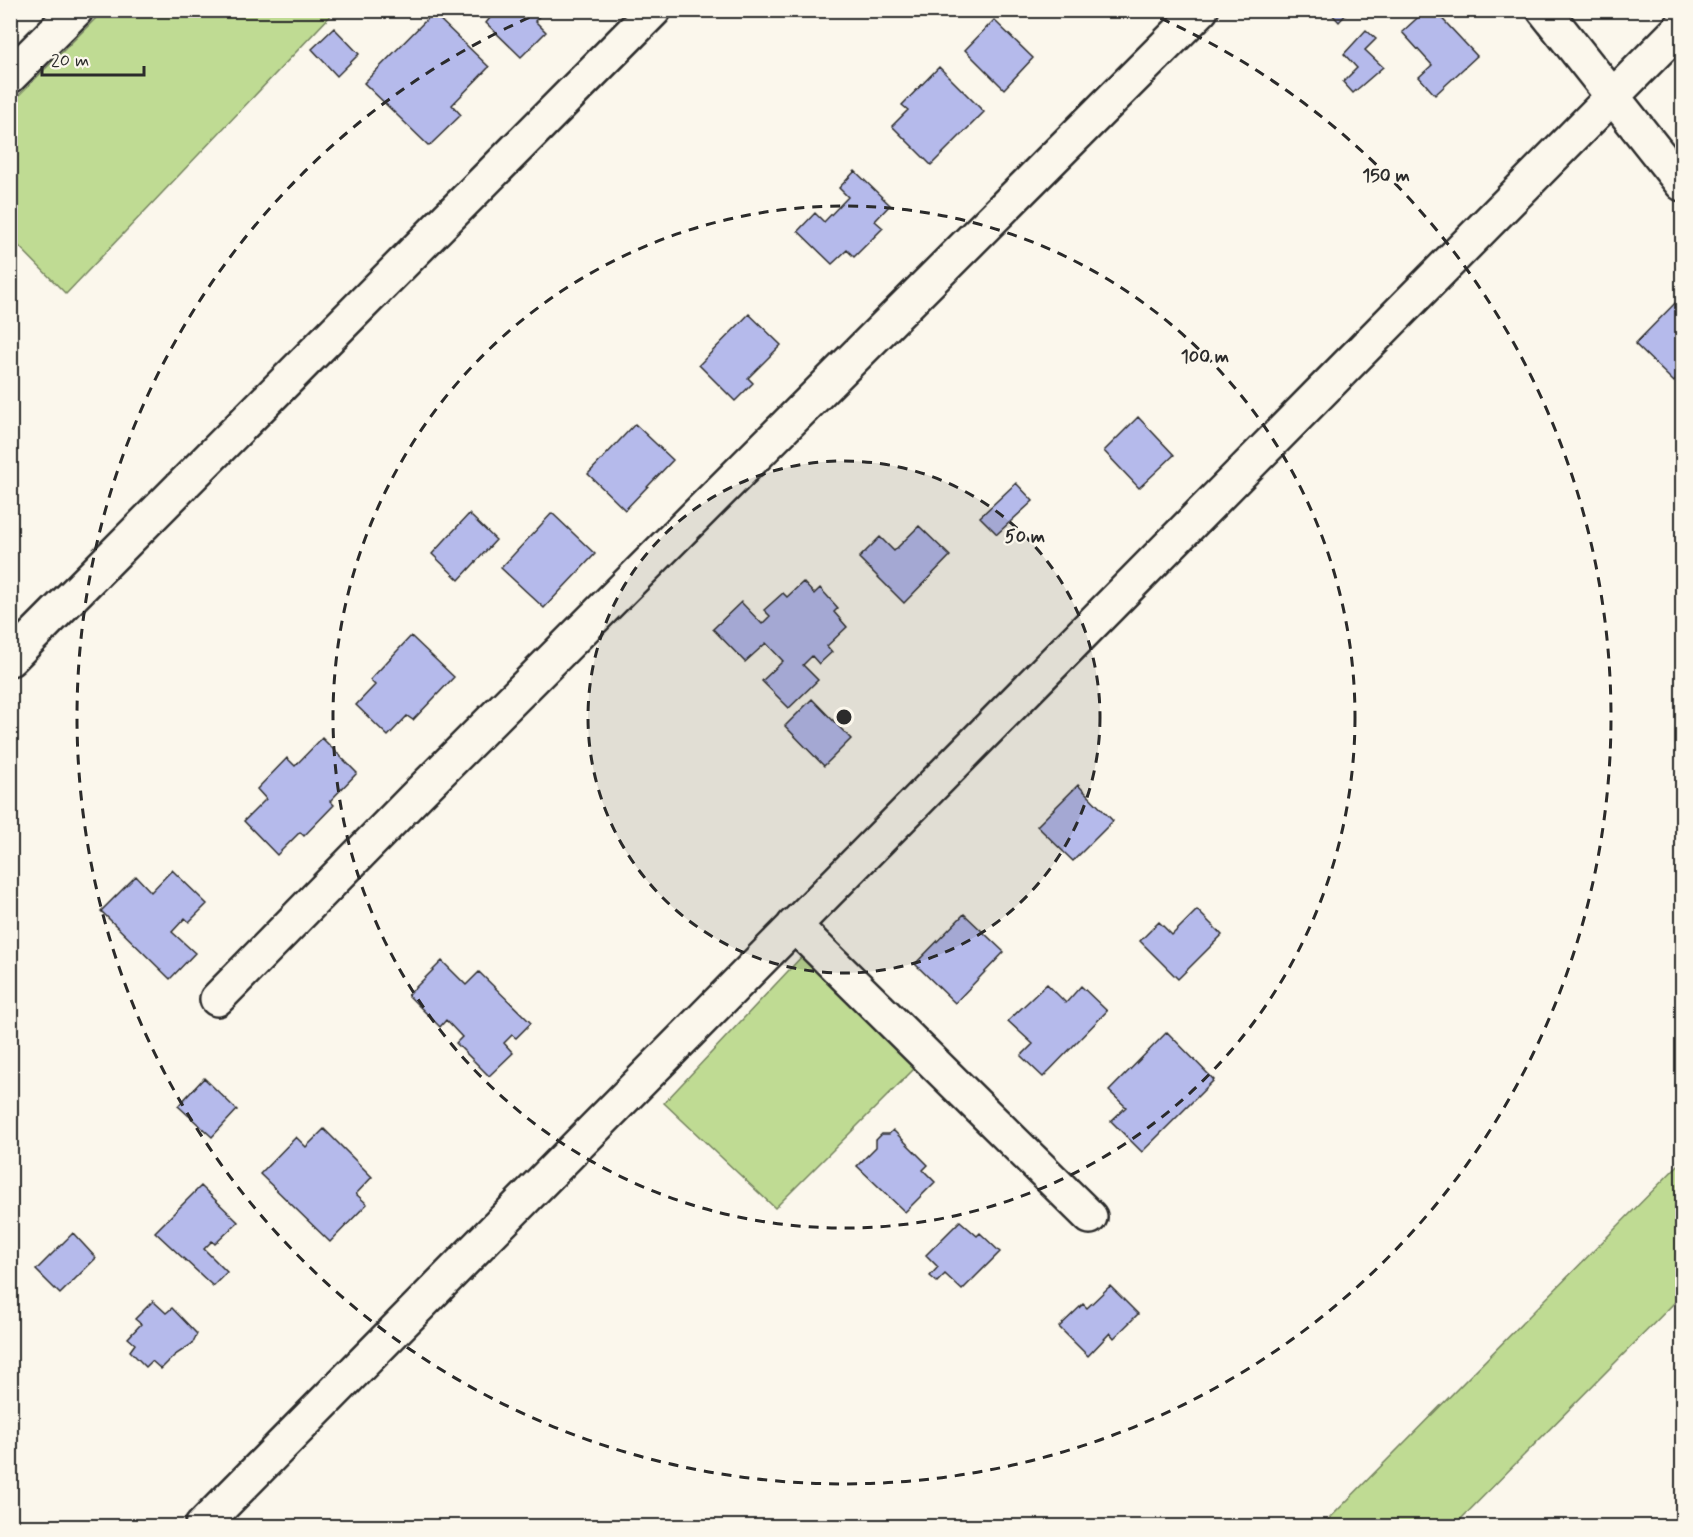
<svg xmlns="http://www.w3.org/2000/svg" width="1693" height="1537" viewBox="0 0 1693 1537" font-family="Mynerve,sans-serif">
	<rect width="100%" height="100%" fill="#fbf7ec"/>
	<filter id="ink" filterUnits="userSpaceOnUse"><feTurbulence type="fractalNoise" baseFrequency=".0167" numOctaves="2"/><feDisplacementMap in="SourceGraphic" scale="12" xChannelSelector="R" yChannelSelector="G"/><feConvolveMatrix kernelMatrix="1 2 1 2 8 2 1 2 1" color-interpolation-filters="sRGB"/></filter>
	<g filter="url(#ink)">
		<path fill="#bfdb93" stroke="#75835f" stroke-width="1.5" d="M103 11H335L66 294 11 238V103Z
			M805 953 918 1065 775 1208 664 1103Z
			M1682 1161V1295L1454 1526H1322Z"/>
		<path fill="#b5baeb" stroke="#2b2b2b" stroke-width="1.5" d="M482 10H545L535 21 546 32 521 57 486 23 490 18Z
			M1328 10H1350L1339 22Z
			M1426 10H1434L1477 56 1435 95 1419 77 1432 65 1402 32Z
			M433 13 489 67 452 105 461 115 429 146 364 83Z
			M994 20 1033 58 1004 89 965 50Z
			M334 28 359 54 337 76 312 49Z
			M1366 30 1376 39 1365 50 1383 67 1353 93 1343 82 1357 68 1344 54Z
			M939 67 984 112 931 165 892 126 908 110 902 105Z
			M855 171 890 205 875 221 883 228 854 257 847 250 832 264 798 231 815 213 824 222 848 197 839 188Z
			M1682 296V373L1674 382 1635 344Z
			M749 314 781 345 748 378 753 383 735 401 699 365Z
			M1138 417 1174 455 1139 488 1104 451Z
			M635 424 673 460 625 510 588 474Z
			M1016 483 1033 501 997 534 980 517Z
			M552 513 595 554 544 608 501 568Z
			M469 514 496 540 459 580 432 554Z
			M919 526 950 556 904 603 859 558 880 537 894 551Z
			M803 582 814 594 820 588 838 608 834 612 847 627 827 646 832 652 819 664 812 656 803 665 818 680 789 708 762 681 783 661 766 643 745 662 713 629 741 602 762 624 770 616 764 610 783 593 787 597Z
			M411 636 454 677 413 720 407 716 388 736 356 705 375 685 370 680Z
			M812 699 851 739 824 766 785 726Z
			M322 738 357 773 330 801 334 805 304 836 300 832 277 855 244 821 266 799 257 789 287 758 295 766Z
			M1078 785 1113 821 1073 861 1037 826Z
			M172 870 207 904 189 922 185 918 172 932 195 953 170 979 101 911 136 876 151 892Z
			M1197 910 1222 935 1178 979 1140 941 1159 922 1172 935Z
			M964 914 1004 952 955 1003 915 964Z
			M442 961 466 985 479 972 531 1023 516 1038 512 1035 504 1043 513 1053 489 1076 456 1043 462 1037 446 1020 440 1027 408 995Z
			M1047 984 1066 1003 1081 986 1107 1011 1043 1077 1021 1056 1033 1044 1008 1021Z
			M1167 1032 1214 1080 1142 1152 1111 1121 1126 1107 1109 1091Z
			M204 1078 237 1110 212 1137 178 1106Z
			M324 1129 372 1177 356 1194 367 1204 330 1242 260 1174 296 1137 306 1147Z
			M893 1130 928 1165 923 1170 935 1182 905 1212 857 1166 876 1147V1140L882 1134H889Z
			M201 1186 238 1222 215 1244 212 1241 204 1249 227 1272 213 1286 155 1232Z
			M960 1221 977 1236 980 1233 1000 1252 962 1290 945 1274 937 1282 930 1276 938 1267 926 1255Z
			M73 1233 96 1258 60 1294 36 1270Z
			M1110 1286 1138 1314 1114 1338 1110 1333 1088 1356 1059 1327 1083 1304 1087 1308Z
			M153 1301 166 1313 172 1308 197 1334 192 1344 175 1355 161 1369 152 1361 146 1367 130 1351 135 1344 128 1338 141 1324 135 1319Z"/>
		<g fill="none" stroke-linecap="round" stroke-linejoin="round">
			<g stroke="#2b2b2b" stroke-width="38">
				<path id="street" d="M1544 10 1682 184
					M10 76 76 10
					M10 659 654 10
					M794 925 1090 1217
					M217 999 419 793 1201 10
					M202 1526 1682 26"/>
			</g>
			<use href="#street" stroke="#fbf7ec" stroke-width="33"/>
		</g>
	</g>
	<circle cx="844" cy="717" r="256" fill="#2b2b2b" fill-opacity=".12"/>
	<g fill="none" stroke="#2b2b2b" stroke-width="3" stroke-dasharray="10 8">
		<circle cx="844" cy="717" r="256"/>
		<circle cx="844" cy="717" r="511"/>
		<path d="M1144 11A767 767 0 1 1 544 11"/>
	</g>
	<circle cx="844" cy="717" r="9" fill="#2b2b2b" stroke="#fbf7ec" stroke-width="3"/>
	<g font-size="18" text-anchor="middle" font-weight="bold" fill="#2b2b2b" stroke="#fbf7ec" stroke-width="4.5" stroke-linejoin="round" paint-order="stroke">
		<text x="1386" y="181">150 m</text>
		<text x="1205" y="362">100 m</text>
		<text x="1025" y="542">50 m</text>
	</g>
	<rect width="1693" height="1537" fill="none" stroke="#fbf7ec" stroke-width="36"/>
	<rect x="18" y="18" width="1657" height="1501" fill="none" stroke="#2b2b2b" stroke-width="2" filter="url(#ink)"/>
	<path d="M42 66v9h102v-9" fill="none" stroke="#2b2b2b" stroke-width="3"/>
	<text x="51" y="66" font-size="18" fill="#2b2b2b" stroke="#fbf7ec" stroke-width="4.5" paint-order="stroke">20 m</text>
</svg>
